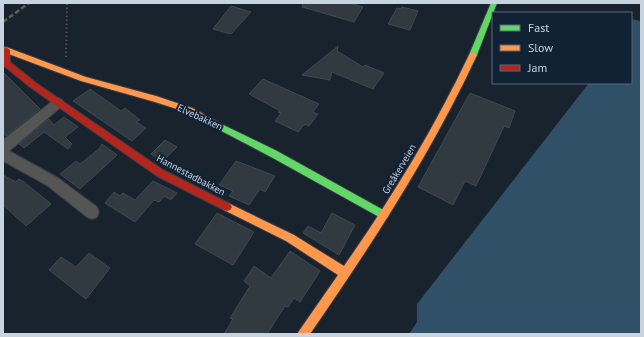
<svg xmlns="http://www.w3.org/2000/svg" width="644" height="337" viewBox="0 0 644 337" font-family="'PT Sans',sans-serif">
	<rect width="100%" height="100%" fill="#19232d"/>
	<path fill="#2f5066" d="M631 19 641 21V334H409L417 322V304L589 83H631Z"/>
	<path fill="#313941" stroke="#404851" d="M303 3H349L363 7 354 22 302 7Z
		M231 6 251 12 231 34 213 29Z
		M402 7 418 11 410 30 388 24 397 8 401 9Z
		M338 46 337 51 363 67 365 65 384 73 373 89 332 72 330 80 302 75Z
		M3 72 40 109 6 136 3 133Z
		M263 79 319 104 313 112 318 114 309 126 305 124 298 132 275 121 281 113 278 112 280 111 249 94Z
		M90 89 121 111 125 108 140 120 136 122 146 128 132 141 73 101Z
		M470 93 515 111 509 128 504 126 476 186 465 181 453 205 418 187Z
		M64 117 78 127 65 137 72 144 68 149 44 132 24 148 19 144 49 119 54 125Z
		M165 140 177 147 162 162 151 154Z
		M102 144 117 155 80 189 60 174 76 161 80 164 99 149Z
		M236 161 275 176 265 192 260 189 249 205 229 196 233 191 219 185Z
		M3 175 16 182 19 179 24 182 51 204 26 226 3 205Z
		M153 181 177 193 171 200 164 196 159 202 154 200 135 222 105 203 114 192 120 196 123 193 135 200Z
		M217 213 254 232 233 265 195 244Z
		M332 213 355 225 339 255 303 233 308 226 321 233Z
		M290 251 320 271 300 302 294 298 288 307 285 306 267 334H224L233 319 230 318 250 286 244 281 254 266 271 278Z
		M89 253 110 268 86 299 49 270 61 257 76 267Z"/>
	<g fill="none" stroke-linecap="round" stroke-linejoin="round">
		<g stroke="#373f48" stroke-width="2">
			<path id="street" d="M58 98 62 100 64 103 62 106 9 151 58 178 97 207 99 212 97 217 92 219 87 217 48 186 3 161V140L54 100Z"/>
		</g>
		<g stroke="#373f48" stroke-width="2">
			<path id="fast" d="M491 3H497L477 55 473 58 470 57 469 55Z
				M215 121 277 151 387 212 389 215 387 218 384 220 381 218 271 157 212 126 211 124Z"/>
		</g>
		<g stroke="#373f48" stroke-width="2">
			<path id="slow" d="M6 47 86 77 156 96 192 108 218 122 219 124 215 127 186 112 155 102 81 81 6 53 3 54V48Z
				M473 52 477 55C431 154 372 244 310 334H297L338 275 286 241 224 210 222 207 224 204 227 203 230 204 294 235 344 266C391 199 434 129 469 55Z"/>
		</g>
		<g stroke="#373f48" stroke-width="2">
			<path id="jam" d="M6 47 10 50V62L36 83 163 170 230 204 232 207 230 210 227 211 224 210 157 176 30 87 3 65V49Z"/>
		</g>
		<path stroke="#515354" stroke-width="2" stroke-dasharray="1.5 2.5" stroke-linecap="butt" d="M66 57 67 3"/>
		<use href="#street" fill="#555653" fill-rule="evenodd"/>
		<use href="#fast" fill="#63d668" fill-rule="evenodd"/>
		<use href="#slow" fill="#ff974d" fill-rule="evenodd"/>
		<use href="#jam" fill="#b3261e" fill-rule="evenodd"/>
		<path stroke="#5b5e5e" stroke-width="2.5" stroke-dasharray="5 2.5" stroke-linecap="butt" d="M3 22 29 3"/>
	</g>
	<g text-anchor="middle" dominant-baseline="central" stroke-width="4" stroke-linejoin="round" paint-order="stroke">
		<g font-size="10" fill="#c8d3e0" stroke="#112235">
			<text transform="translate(200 117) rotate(25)">Elvebakken</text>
			<text transform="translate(399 169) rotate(-59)">Greåkerveien</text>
			<text transform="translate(191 175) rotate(28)">Hannestadbakken</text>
		</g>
	</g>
	<rect width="644" height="337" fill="none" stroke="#c8d3e0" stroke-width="8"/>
	<rect x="492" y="12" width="140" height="72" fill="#112235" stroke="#5a6979"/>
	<rect x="500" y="25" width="20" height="6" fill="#63d668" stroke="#5a6979"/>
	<text x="528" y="32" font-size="12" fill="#c8d3e0">Fast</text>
	<rect x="500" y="45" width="20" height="6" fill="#ff974d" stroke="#5a6979"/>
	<text x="528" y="52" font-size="12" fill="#c8d3e0">Slow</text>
	<rect x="500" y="65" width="20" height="6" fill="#b3261e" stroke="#5a6979"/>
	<text x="528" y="72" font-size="12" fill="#c8d3e0">Jam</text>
</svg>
